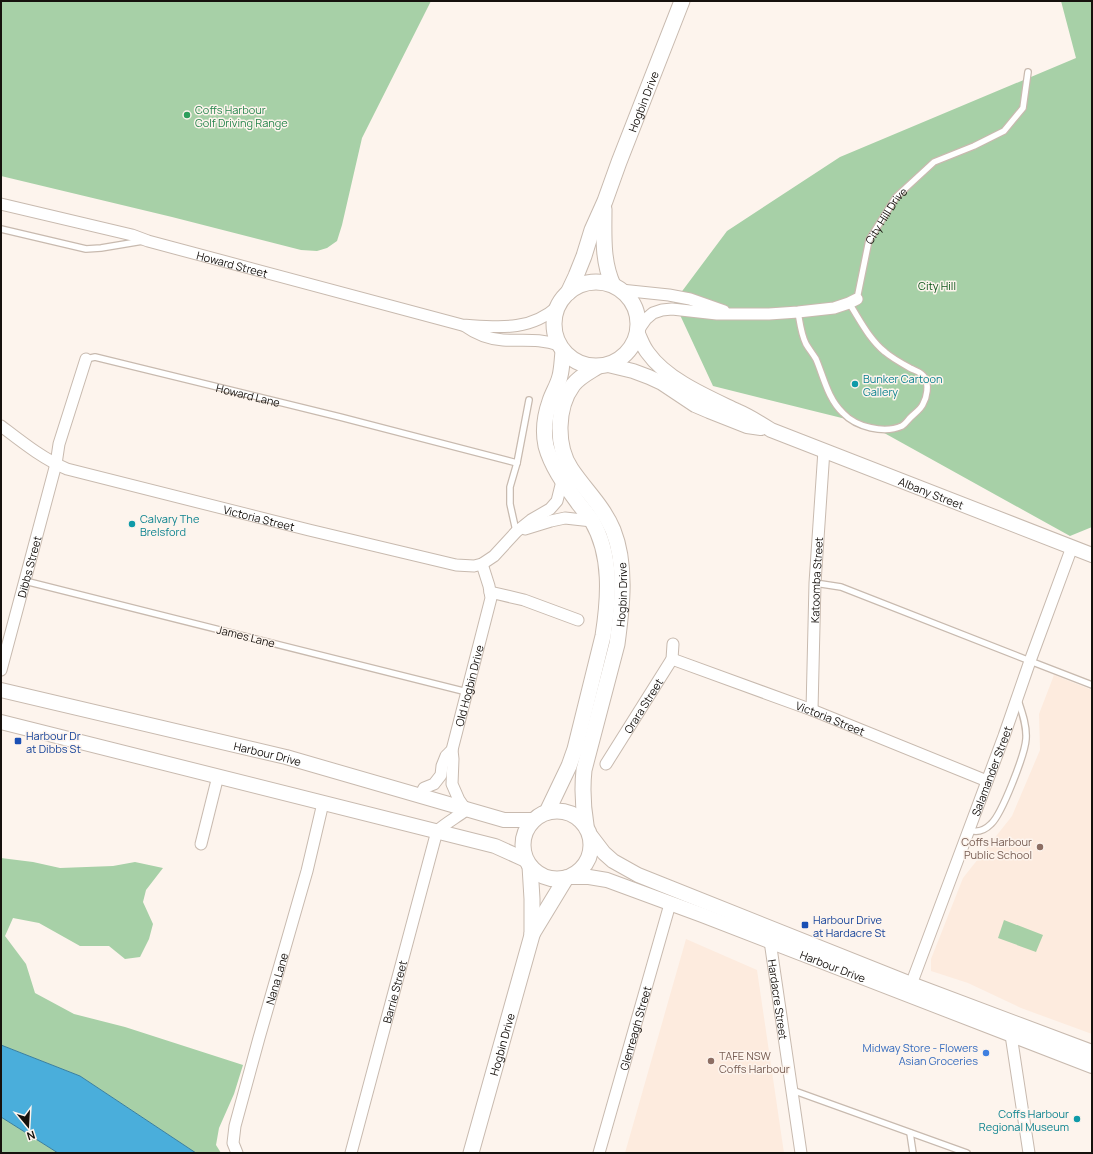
<svg xmlns="http://www.w3.org/2000/svg" width="1093" height="1154" viewBox="0 0 1093 1154" font-family="Manrope,sans-serif">
	<rect width="100%" height="100%" fill="#fdf4ed"/>
	<path fill="#fdebde" d="M1054 675 1092 690V1034L1021 1008 968 983 931 971V959L963 878 1012 816 1040 750 1039 714Z
		M686 939 757 970 784 1153H625Z"/>
	<path fill="#a7d0a7" d="M1 1H431L362 138 342 225 337 241 327 248 317 251 301 250 172 217 1 176Z
		M1061 1H1092V527L1070 536 877 429 850 420 713 386 674 302 727 231 840 157 1076 58Z
		M1 858 33 862 60 868 113 866 135 862 163 868 146 890 143 902 153 924 149 939 140 957 125 959 109 946H80L39 923 13 918 5 936 26 964 35 993 74 1014 125 1027 243 1065 234 1094 219 1128 216 1145 221 1153H196L80 1076 1 1045Z
		M1004 920 1043 935 1036 952 998 938Z
		M1 1117 58 1153H1Z"/>
	<path fill="#4aaedb" stroke="#3a7f9d" d="M1 1045 80 1076 196 1153H58L1 1117Z"/>
	<g fill="none" stroke-linecap="round" stroke-linejoin="round">
		<g stroke="#c8baaf" stroke-width="8">
			<g id="service">
				<path d="M1 229 86 249 101 248 143 241"/>
				<path id="s1" d="M857 299 869 240 896 197 934 162 974 146 1004 131 1023 108 1028 72"/>
				<path d="M798 312C800 323 801 334 806 344 809 349 813 354 816 359 824 378 828 399 843 413 856 427 884 434 902 426 905 424 908 420 911 417 915 413 921 409 923 404 927 397 929 385 925 378 922 372 916 371 910 368 901 363 892 358 885 352 869 339 860 320 849 303"/>
				<path id="s2" d="M86 359 95 357 340 417 517 463"/>
				<path d="M516 531 510 504V487L517 463 529 400"/>
				<path d="M25 581 467 692"/>
				<path d="M815 583 841 587 1030 661 1092 685"/>
				<path d="M969 830C977 833 985 830 991 824 1002 814 1025 754 1026 739 1027 726 1022 712 1018 700"/>
				<path d="M792 1090 967 1153"/>
				<path d="M910 1133 913 1153"/>
			</g>
		</g>
		<g stroke="#c8baaf" stroke-width="13">
			<g id="minor">
				<path id="s3" d="M1 204 132 235 148 241 462 325C497 327 529 332 557 307"/>
				<path d="M621 290 669 295 690 299 724 311"/>
				<path d="M465 326C476 334 489 339 503 340 522 341 540 338 559 345"/>
				<path d="M639 329 646 319 653 313 662 310 672 309 717 314H769L798 312 834 308 849 303 857 299"/>
				<path id="s4" d="M1 426C22 442 43 459 67 469L309 530 456 565 474 566 482 564 494 556 516 532 531 520 550 509 557 501 562 481"/>
				<path d="M525 529 551 521 565 518 592 521"/>
				<path d="M490 592 524 600 578 620"/>
				<path id="s5" d="M672 659 812 710 987 781"/>
				<path id="s6" d="M1 670 56 464 59 444 86 359"/>
				<path id="s7" d="M812 710 815 583 824 450"/>
				<path id="s8" d="M606 764 672 659 673 644"/>
				<path id="s9" d="M420 796 424 788 434 784 441 775 442 766 446 756 452 750 491 598 489 586 482 564"/>
				<path d="M201 844 218 776"/>
				<path id="s10" d="M770 941 801 1153"/>
				<path id="s11" d="M909 990 1004 736 1030 661 1072 547"/>
				<path d="M1011 1035 1029 1153"/>
				<path id="s12" d="M237 1153 233 1143 235 1126 259 1038 307 871 323 803"/>
				<path id="s13" d="M351 1153 437 831C446 823 457 817 466 810L459 800 452 784 453 759 452 750"/>
				<path id="s14" d="M599 1153 670 904"/>
			</g>
		</g>
		<g stroke="#c8baaf" stroke-width="16">
			<g id="tertiary">
				<path id="s15" d="M638 334C641 340 643 347 648 353 667 380 708 397 737 411 749 416 760 423 771 430L1092 555"/>
				<path d="M608 365 633 371 649 377 662 383 695 405 709 411 747 426 761 428"/>
				<path id="s16" d="M1 690 286 757 504 820H533"/>
				<path d="M1 722 495 846 526 860"/>
				<path d="M591 836 604 853 613 861 638 875 911 984 1092 1052"/>
				<path id="s17" d="M570 877H589L607 880 702 915 1092 1066"/>
			</g>
		</g>
		<g stroke="#c8baaf" stroke-width="17">
			<g id="secondary">
				<path d="M604 209C604 235 602 261 613 285"/>
				<circle cx="596" cy="324" r="42"/>
				<path id="s18" d="M568 293 576 276 584 256 592 230 605 201 619 162 682 1"/>
				<circle cx="557" cy="845" r="34"/>
				<path d="M547 812 569 766 575 749 603 636C609 598 612 555 592 521 588 515 583 509 579 504 566 486 552 468 546 446 543 432 545 415 550 401 553 392 558 385 560 376 562 368 562 360 563 352"/>
				<path id="s19" d="M586 825C583 807 582 789 584 770L617 644C622 607 627 565 613 530 603 506 585 490 571 469 556 446 556 408 573 385 579 377 589 372 597 367"/>
				<path d="M532 934 566 878"/>
				<path id="s20" d="M471 1153 532 935V899L530 866"/>
			</g>
		</g>
		<use href="#service" stroke="#fff" stroke-width="5.5"/>
		<use href="#minor" stroke="#fff" stroke-width="11"/>
		<use href="#tertiary" stroke="#fff" stroke-width="14"/>
		<use href="#secondary" stroke="#fff" stroke-width="15"/>
	</g>
	<circle fill="#2e9e5b" stroke="#fdf4ed" stroke-width="1.5" cx="187" cy="115" r="4"/>
	<g fill="#0f9aa8" stroke="#fdf4ed" stroke-width="1.5">
		<circle cx="855" cy="384" r="4"/>
		<circle cx="132" cy="524" r="4"/>
		<circle cx="1077" cy="1119" r="4"/>
	</g>
	<g fill="#1a4fb4" stroke="#fdf4ed" stroke-width="1.5">
		<rect x="14" y="737" width="8" height="8" rx="2"/>
		<rect x="801" y="921" width="8" height="8" rx="2"/>
	</g>
	<g fill="#8d6e63" stroke="#fdf4ed" stroke-width="1.5">
		<circle cx="1040" cy="847" r="4"/>
		<circle cx="711" cy="1061" r="4"/>
	</g>
	<circle fill="#3f7fe0" stroke="#fdf4ed" stroke-width="1.5" cx="986" cy="1053" r="4"/>
	<g text-anchor="middle" dominant-baseline="central" stroke-width="3" stroke-linejoin="round" paint-order="stroke">
		<g font-size="11" fill="#16110d" stroke="#fdf4ed">
			<text stroke="none"><textPath href="#s18" startOffset="206">Hogbin Drive</textPath></text>
			<text stroke="none"><textPath href="#s1" startOffset="90">City Hill Drive</textPath></text>
			<text stroke="none"><textPath href="#s3" startOffset="239">Howard Street</textPath></text>
			<text stroke="none"><textPath href="#s2" startOffset="167">Howard Lane</textPath></text>
			<text stroke="none"><textPath href="#s15" startOffset="340">Albany Street</textPath></text>
			<text stroke="none"><textPath href="#s4" startOffset="277">Victoria Street</textPath></text>
			<text stroke="none"><textPath href="#s6" startOffset="107">Dibbs Street</textPath></text>
			<text stroke="none"><textPath href="#s7" startOffset="130">Katoomba Street</textPath></text>
			<text stroke="none"><textPath href="#s19" startOffset="235">Hogbin Drive</textPath></text>
			<text transform="translate(246 636) rotate(14)">James Lane</text>
			<text stroke="none"><textPath href="#s9" startOffset="126">Old Hogbin Drive</textPath></text>
			<text stroke="none"><textPath href="#s8" startOffset="69">Orara Street</textPath></text>
			<text stroke="none"><textPath href="#s5" startOffset="169">Victoria Street</textPath></text>
			<text stroke="none"><textPath href="#s16" startOffset="274">Harbour Drive</textPath></text>
			<text stroke="none"><textPath href="#s11" startOffset="234">Salamander Street</textPath></text>
			<text stroke="none"><textPath href="#s17" startOffset="279">Harbour Drive</textPath></text>
			<text stroke="none"><textPath href="#s12" startOffset="181">Nana Lane</textPath></text>
			<text stroke="none"><textPath href="#s13" startOffset="167">Barrie Street</textPath></text>
			<text stroke="none"><textPath href="#s10" startOffset="59">Hardacre Street</textPath></text>
			<text stroke="none"><textPath href="#s14" startOffset="130">Glenreagh Street</textPath></text>
			<text stroke="none"><textPath href="#s20" startOffset="113">Hogbin Drive</textPath></text>
		</g>
		<g font-size="11" fill="#27864d" stroke="#fdf4ed" text-anchor="start">
			<text x="195" y="109">Coffs Harbour<tspan x="195" dy="13">Golf Driving Range</tspan></text>
		</g>
		<g font-size="11" fill="#0b5418" stroke="#fdf4ed">
			<text x="937" y="285">City Hill</text>
		</g>
		<g font-size="11" fill="#0d838f" stroke="#fdf4ed" text-anchor="start">
			<text x="863" y="378">Bunker Cartoon<tspan x="863" dy="13">Gallery</tspan></text>
			<text x="140" y="518">Calvary The<tspan x="140" dy="13">Brelsford</tspan></text>
			<text x="1069" y="1113" text-anchor="end">Coffs Harbour<tspan x="1069" dy="13">Regional Museum</tspan></text>
		</g>
		<g font-size="11" fill="#164399" stroke="#fdf4ed" text-anchor="start">
			<text x="26" y="735">Harbour Dr<tspan x="26" dy="13">at Dibbs St</tspan></text>
			<text x="813" y="919">Harbour Drive<tspan x="813" dy="13">at Hardacre St</tspan></text>
		</g>
		<g font-size="11" fill="#785e54" stroke="#fdf4ed" text-anchor="end">
			<text x="1032" y="841">Coffs Harbour<tspan x="1032" dy="13">Public School</tspan></text>
			<text x="719" y="1055" text-anchor="start">TAFE NSW<tspan x="719" dy="13">Coffs Harbour</tspan></text>
		</g>
		<g font-size="11" fill="#366cbe" stroke="#fdf4ed" text-anchor="end">
			<text x="978" y="1047">Midway Store - Flowers<tspan x="978" dy="13">Asian Groceries</tspan></text>
		</g>
	</g>
	<rect width="1093" height="1154" fill="none" stroke="#16110d" stroke-width="4"/>
	<g transform="translate(28 1126) rotate(162)" stroke="#fdf4ed" stroke-width="3" paint-order="stroke">
	<path d="M0-3L7 15L0 10L-7 15Z" fill="#16110d"/>
	<text y="-6" font-size="11" font-weight="bold" text-anchor="middle" fill="#16110d">N</text>
	</g>
</svg>
